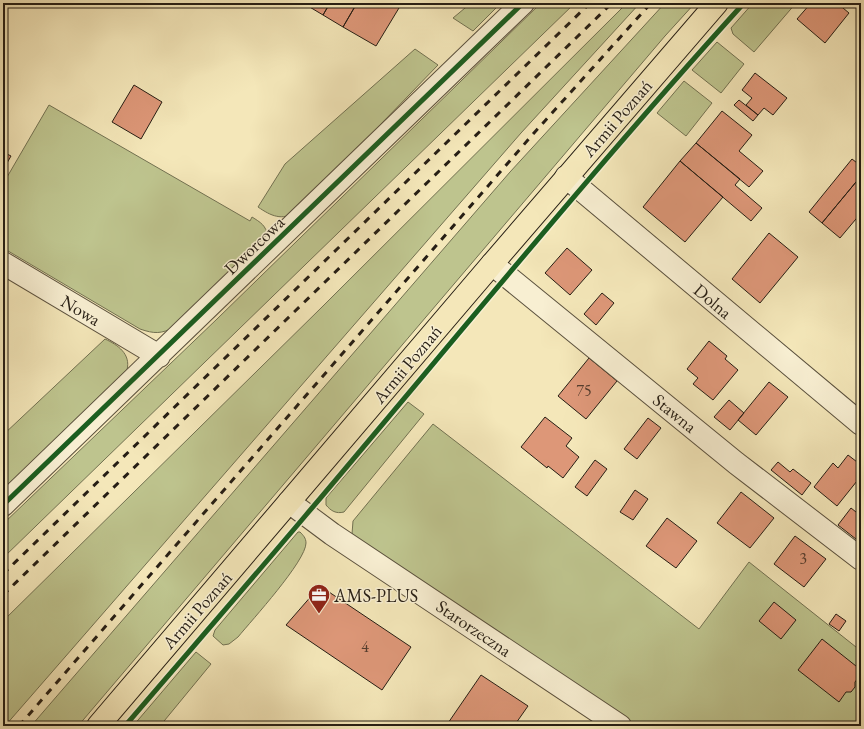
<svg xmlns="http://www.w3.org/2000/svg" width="864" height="729" viewBox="0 0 864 729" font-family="'EB Garamond',serif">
	<rect width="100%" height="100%" fill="#f4e7b9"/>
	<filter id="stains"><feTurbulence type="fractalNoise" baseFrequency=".005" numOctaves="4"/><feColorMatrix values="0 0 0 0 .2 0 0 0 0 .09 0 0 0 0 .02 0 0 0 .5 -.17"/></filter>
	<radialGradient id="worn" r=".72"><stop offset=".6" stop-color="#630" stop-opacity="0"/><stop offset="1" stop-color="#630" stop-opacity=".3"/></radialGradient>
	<path fill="#bec48e" stroke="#727151" d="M471 3H501L473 31 453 18Z
		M541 3H575L3 558V524L217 319Z
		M627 3H640L521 133 5 726H3V621L322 307Z
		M665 3H695L665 36 78 726H31L510 172Z
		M753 3H796L754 52 733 34 731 28Z
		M717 42 744 64 721 93 692 70Z
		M415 49 438 65 296 212C282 221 271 216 258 207L285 164Z
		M684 81 712 103 686 136 657 113Z
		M49 105 250 221 252 217C260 222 267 226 267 236L174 327C162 334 154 334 140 329L3 248V184Z
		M105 339C118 345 131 354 127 370L3 490V435Z
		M408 402 424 414 344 512C336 514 331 511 326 505V498Z
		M433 424 699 629 749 562 861 651V726H634L365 545 352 534 353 521Z
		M298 532H300C303 535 306 538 306 543 306 561 252 620 238 637L229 644 223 645 213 636 215 630Z
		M196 652 211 664 160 726H133Z"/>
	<path fill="#dd9778" stroke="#261e14" d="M303 3H330L323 15Z
		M330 3H357L343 27 323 15Z
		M357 3H402L376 46 343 27Z
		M811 3H837L849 13 825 43 797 19Z
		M755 73 787 98 773 115 764 108 758 115 746 105 752 98 742 90Z
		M134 85 162 102 141 139 112 122Z
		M739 100 758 115 753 121 734 105Z
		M722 111 752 135 739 151 763 171 749 187 696 143Z
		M696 143 740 179 735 185 762 208 751 221 680 161Z
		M3 152 11 156 3 170Z
		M852 159 861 166V176L822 223 809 212Z
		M680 161 723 197 685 242 643 207Z
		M861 176V213L840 238 822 223Z
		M769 233 798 257 760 303 732 279Z
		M567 248 592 270 570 295 545 273Z
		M602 293 614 303 596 325 584 314Z
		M709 341 727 356 725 359 738 370 713 400 693 384 698 378 687 369Z
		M589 358 617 381 586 419 558 396Z
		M769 382 788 397 756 435 738 420Z
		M729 400 744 413 730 430 714 417Z
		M545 417 572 438 566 446 579 457 563 478 548 466 547 468 521 447Z
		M648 418 661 428 637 459 624 449Z
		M848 455 861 465V476L837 506 814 487 833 463 838 468Z
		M595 460 607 469 587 496 575 487Z
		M778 462 790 472 793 469 811 483 802 495 771 470Z
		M635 490 648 499 633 520 620 512Z
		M741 492 774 518 750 548 717 523Z
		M851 508 861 516V543L838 525Z
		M667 518 697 541 676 568 646 546Z
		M795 536 826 559 804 587 774 564Z
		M320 586 411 647 382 690 286 625Z
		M774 602 796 620 781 639 759 621Z
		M836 614 846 621 839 631 829 624Z
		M822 639 861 670V674L855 682V687L851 692H846L839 702 798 670Z
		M481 675 528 706 514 726H446Z"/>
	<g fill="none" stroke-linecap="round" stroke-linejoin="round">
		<g stroke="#5a503d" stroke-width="24">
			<path id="minor" d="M566 177 861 424
				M3 263 159 356
				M492 264 736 463 861 559
				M289 502 332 534 620 726
				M3 505 523 3"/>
		</g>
		<g stroke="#261e14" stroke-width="24">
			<path id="major" d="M98 726 492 264 717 3"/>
		</g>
		<use href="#minor" stroke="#f8efd2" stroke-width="22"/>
		<use href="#major" stroke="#f4e7b9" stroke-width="22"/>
		<path stroke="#261e14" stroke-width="3" stroke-dasharray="7 7" stroke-linecap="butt" d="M3 574 590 3
			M3 595 612 3
			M19 726 534 133 651 3"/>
		<g stroke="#f8efd2" stroke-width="8">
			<path id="cycleway" d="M3 505 523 3
				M125 726C185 656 246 586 306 515 451 344 593 169 744 3"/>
		</g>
		<use href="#cycleway" stroke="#1b5e20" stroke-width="5"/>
	</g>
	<defs>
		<g id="office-pin" transform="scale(1.15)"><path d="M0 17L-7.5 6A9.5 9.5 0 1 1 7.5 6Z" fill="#8f2418" stroke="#f8efd2"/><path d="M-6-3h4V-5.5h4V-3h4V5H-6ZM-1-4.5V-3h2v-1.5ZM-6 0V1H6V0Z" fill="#fff"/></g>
	</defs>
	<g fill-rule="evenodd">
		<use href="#office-pin" x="319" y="595"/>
	</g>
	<g text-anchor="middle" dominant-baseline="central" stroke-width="3" stroke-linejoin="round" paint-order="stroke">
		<g font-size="16" fill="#543c2d">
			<text x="584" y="390">75</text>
			<text x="803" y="558">3</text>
			<text x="365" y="646">4</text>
		</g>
		<g font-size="18" fill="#261e14" stroke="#f8efd2">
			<text transform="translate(617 118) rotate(-49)">Armii Poznań</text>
			<text transform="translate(254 245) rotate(-44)">Dworcowa</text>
			<text transform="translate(713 301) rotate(40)">Dolna</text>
			<text transform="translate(81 310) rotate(31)">Nowa</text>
			<text transform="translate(407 364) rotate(-50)">Armii Poznań</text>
			<text transform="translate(675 413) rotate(39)">Stawna</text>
			<text transform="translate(197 610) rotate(-49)">Armii Poznań</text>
			<text transform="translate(474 628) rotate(34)">Starorzeczna</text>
		</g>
		<g font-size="18" fill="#261e14" stroke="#f8efd2" text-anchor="start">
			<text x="334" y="595">AMS-PLUS</text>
		</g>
	</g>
	<rect width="864" height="729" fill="none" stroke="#f4e7b9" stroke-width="16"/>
	<rect x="4" y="4" width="856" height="721" fill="none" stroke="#261e14" stroke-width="2"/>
	<rect x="8" y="8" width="848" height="713" fill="none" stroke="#261e14"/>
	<rect width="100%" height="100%" filter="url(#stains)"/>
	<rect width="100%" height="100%" fill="url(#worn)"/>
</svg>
